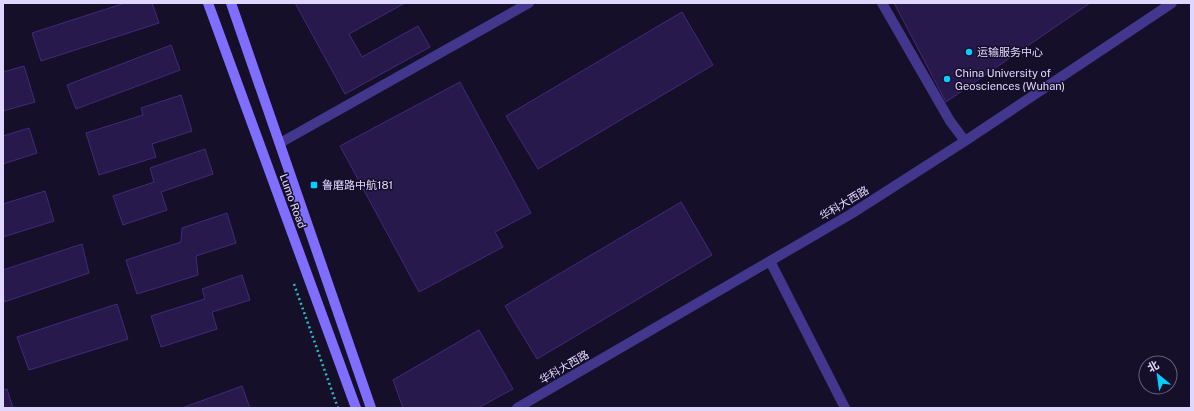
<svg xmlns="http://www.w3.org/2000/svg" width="1194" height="411" viewBox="0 0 1194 411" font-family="'Public Sans','Noto Sans SC',sans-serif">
	<rect width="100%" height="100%" fill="#160f2a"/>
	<path fill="#28194c" stroke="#412a7a" d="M125 3H152L159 23 41 61 32 33Z
		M295 3H405L349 34 362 57 418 26 430 47 345 94Z
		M894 3H1090L946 102Z
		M682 12 713 65 538 169 506 116Z
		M171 45 180 70 76 109 67 85Z
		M24 66 35 102 3 111V72Z
		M460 82 531 213 495 232 503 247 419 292 340 146Z
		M181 95 192 131 152 144 156 157 99 175 86 133 143 115 141 108Z
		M29 128 37 153 3 164V136Z
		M205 149 213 174 161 192 167 210 123 225 113 196 154 182 150 168Z
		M45 191 54 221 3 237V204Z
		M681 202 712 255 537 359 505 306Z
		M227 213 236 243 196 256 198 275 137 294 126 260 181 242 182 228Z
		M82 244 89 273 4 302 3 270Z
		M242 275 250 300 212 312 217 329 161 347 151 316 205 299 202 289Z
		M117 304 128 339 29 370 17 337Z
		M479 330 513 389 478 408H403L393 380Z
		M242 386 250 408H182Z
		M7 389 13 408H3V390Z"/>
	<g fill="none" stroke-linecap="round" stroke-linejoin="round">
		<path stroke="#28bec3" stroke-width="2.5" stroke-dasharray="2 3" stroke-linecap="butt" d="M294 284 338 408"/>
		<path stroke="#42378c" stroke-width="10" d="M882 3 950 121 965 141
			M280 143 529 3
			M770 261 845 408
			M517 408 851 214 965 141 1172 3"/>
		<path stroke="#7f6eff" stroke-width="10" d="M208 3 356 408
			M231 3 371 408"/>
	</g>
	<g fill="#03ceff" stroke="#160f2a" stroke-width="1.5">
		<circle cx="969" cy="52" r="4"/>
		<circle cx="947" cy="79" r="4"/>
		<rect x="310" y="181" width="8" height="8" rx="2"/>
	</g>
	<g text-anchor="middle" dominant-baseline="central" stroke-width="3" stroke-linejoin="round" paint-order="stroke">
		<g font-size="11" fill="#e0d7ff" stroke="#160f2a" text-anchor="start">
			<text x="977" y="52">运输服务中心</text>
			<text x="955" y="73">China University of<tspan x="955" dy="13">Geosciences (Wuhan)</tspan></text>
			<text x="322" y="185">鲁磨路中航181</text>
		</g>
		<g font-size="11" fill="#e0d7ff" stroke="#160f2a">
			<text transform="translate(293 201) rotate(70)">Lumo Road</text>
			<text transform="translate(844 203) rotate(-31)">华科大西路</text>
			<text transform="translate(564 367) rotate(-30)">华科大西路</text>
		</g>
	</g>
	<rect width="1194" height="411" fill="none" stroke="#e0d7ff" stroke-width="8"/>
	<g transform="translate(1158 375) rotate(331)"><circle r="19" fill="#160f2a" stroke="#675f7f"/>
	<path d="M0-3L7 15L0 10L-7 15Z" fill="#03ceff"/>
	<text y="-6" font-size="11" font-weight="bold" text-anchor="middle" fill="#e0d7ff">北</text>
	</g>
</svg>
